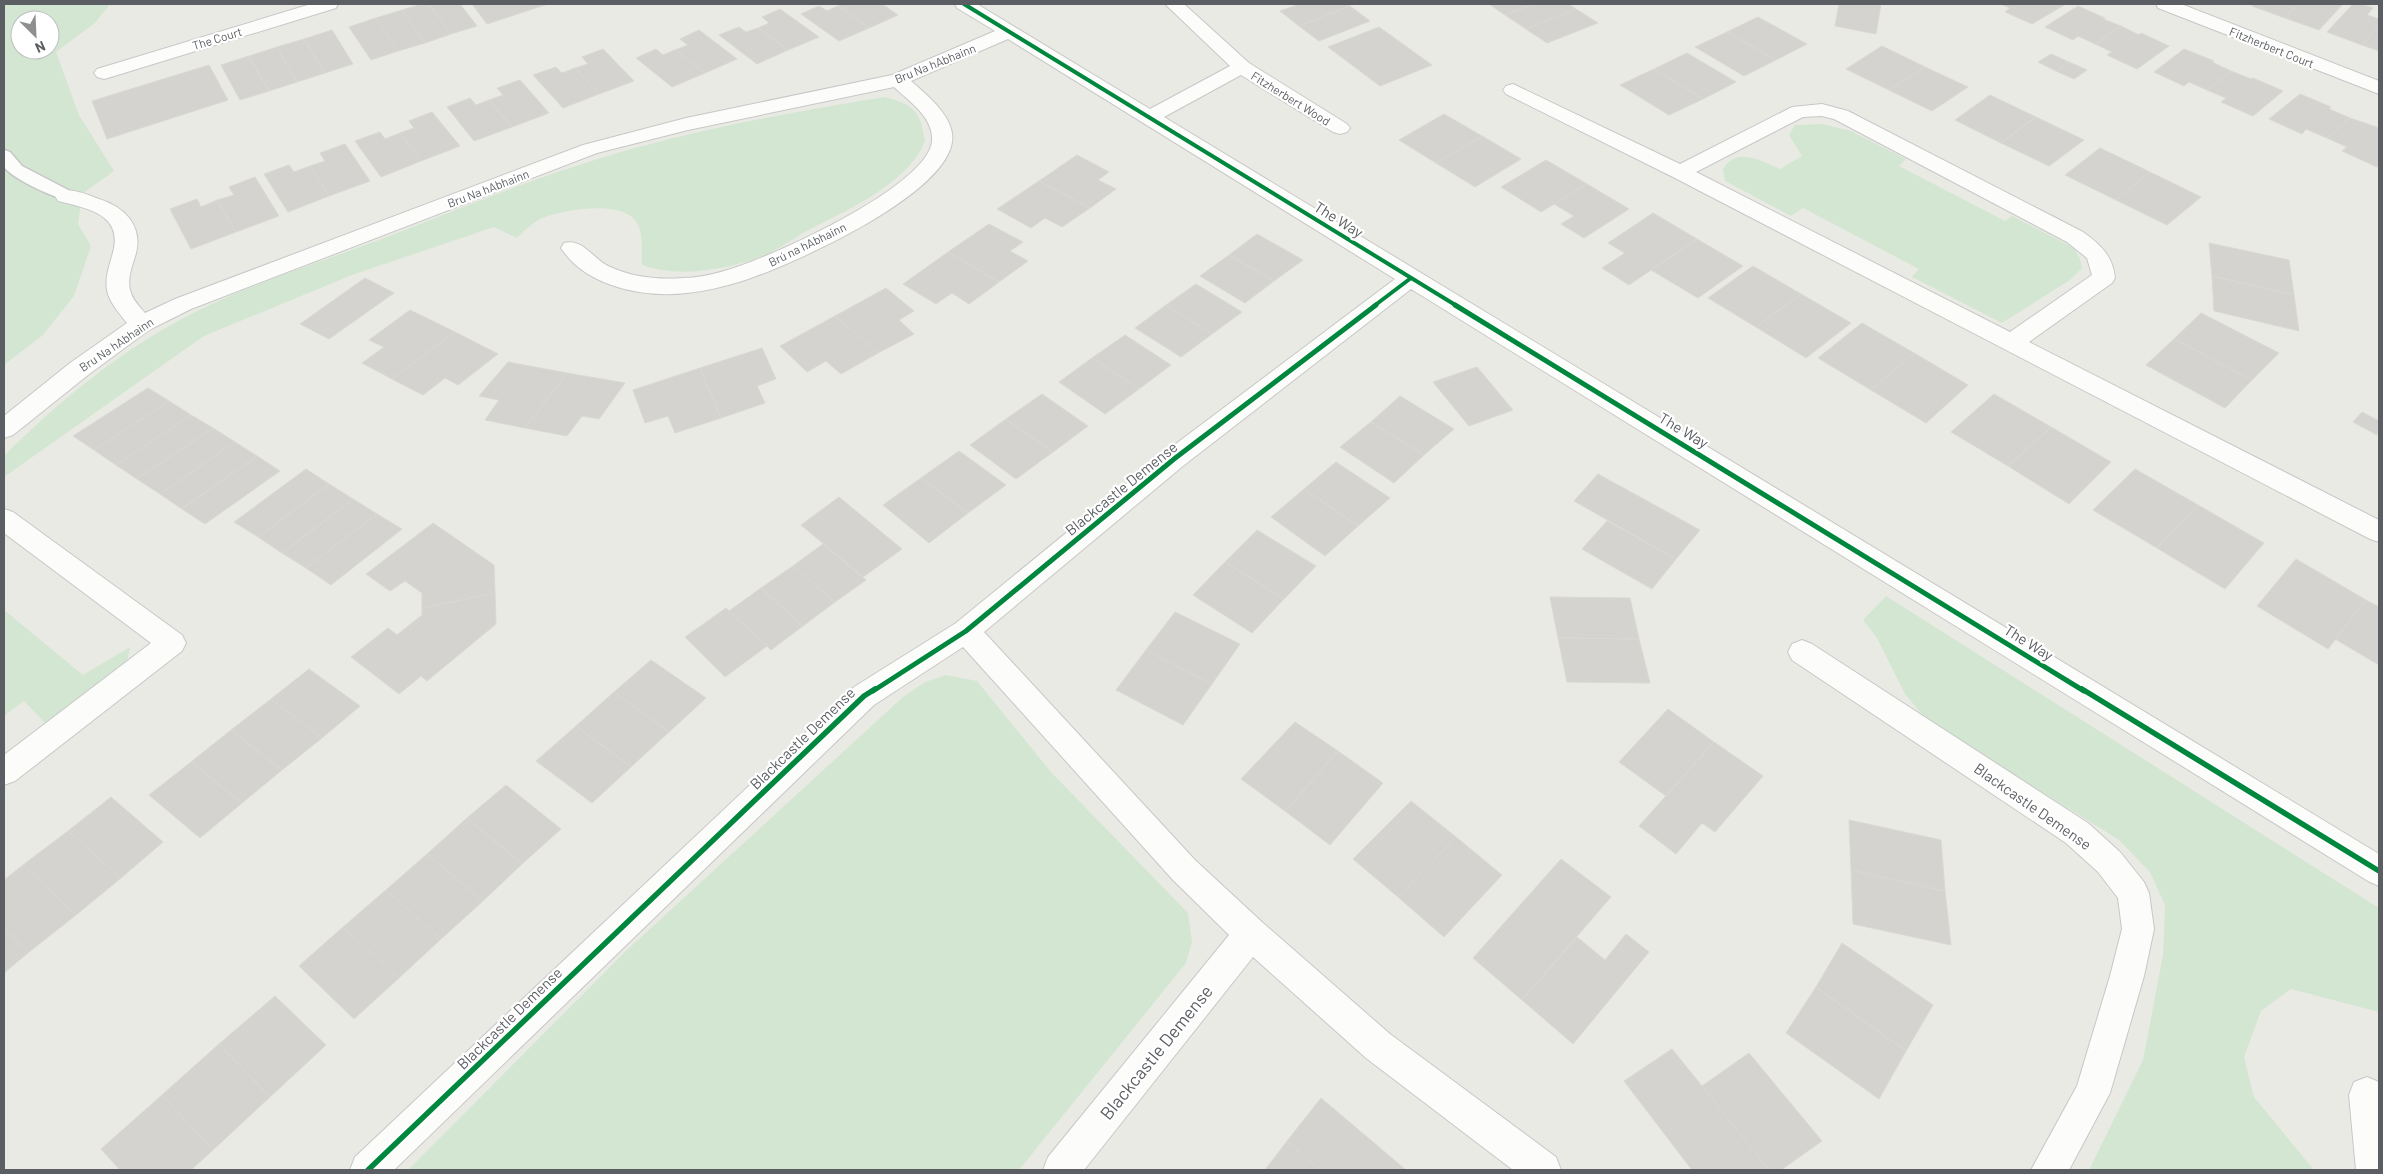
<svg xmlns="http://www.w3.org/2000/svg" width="2383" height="1174" viewBox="0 0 2383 1174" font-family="Barlow,sans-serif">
	<rect width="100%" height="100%" fill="#eaeae5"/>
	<path fill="#d3e6d2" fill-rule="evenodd" d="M4 4H110L95 23 56 52 79 115 114 171 82 194 78 224 91 246 74 296 43 335 4 365ZM20 20H50V50H20Z
		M885 97C915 105 920 111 925 141 908 185 844 211 805 232 790 241 774 252 758 258 722 270 679 278 642 265 641 252 644 235 637 223 624 200 569 209 548 216 535 220 526 229 517 238L494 227 352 275 204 336 4 477V456C61 399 125 347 197 311 258 281 324 261 387 237 449 213 510 187 573 167 673 133 781 114 885 97Z
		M1822 124 1851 131 1906 159 1899 166 2005 221 2012 216 2074 248 2080 259 2082 268 2070 280 2002 323 1912 277 1919 269 1803 208 1791 216 1725 181 1723 169C1737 146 1761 161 1780 169L1802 156 1789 135 1795 125Z
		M1886 596 2379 908V1012L2291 989 2261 1011 2244 1057 2254 1097 2314 1170H2089L2143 1060 2163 955 2165 905 2150 872 2119 840 1926 719 1905 694 1877 638 1863 620Z
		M4 610 83 675 130 647 127 662 45 723 24 701 4 716Z
		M946 675 977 681 1051 772 1188 913 1192 942 1186 963 1019 1170H408L627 950 903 697 925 682Z"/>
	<path fill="#d4d3d0" stroke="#d9d8d4" d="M422 4H429L451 34 425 43 402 10Z
		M429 4H460L477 26 451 34Z
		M472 4H548L487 24Z
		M843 4H882L898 15 869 28 838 6Z
		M1300 4H1346L1350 6 1299 26 1280 11Z
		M1489 4H1533L1505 15Z
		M1533 4H1568L1576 9 1526 29 1505 15Z
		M1839 4H1881L1876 34 1835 26Z
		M2000 4H2066L2032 24 2005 12 2010 8Z
		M2253 4H2298L2285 18 2252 6Z
		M2298 4H2343L2319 30 2285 18Z
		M2353 4H2361L2373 8 2367 15 2379 19V25L2362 45 2327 32Z
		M819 6 827 11 838 6 869 28 839 41 801 14Z
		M1350 6 1370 21 1319 41 1299 26Z
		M2078 6 2105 18 2103 19 2121 26 2095 44 2078 36 2073 40 2045 27Z
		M780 9 819 37 788 50 758 28 769 23 762 17Z
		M1576 9 1598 23 1547 43 1526 29Z
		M402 10 425 43 398 51 376 18Z
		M1758 17 1807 44 1776 60 1727 32Z
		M376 18 398 51 371 60 349 27Z
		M2379 25V51L2362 45Z
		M2121 26 2139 35 2141 33 2169 46 2137 69 2107 55 2112 52 2095 44Z
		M739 27 746 32 758 28 788 50 757 64 719 35Z
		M1379 27 1432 65 1380 86 1328 47Z
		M332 30 353 64 325 73 304 39Z
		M699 30 737 59 705 73 675 50 688 45 680 39Z
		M1727 32 1776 60 1744 76 1695 47Z
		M304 39 325 73 297 82 277 47Z
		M1882 46 1925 67 1889 90 1846 69Z
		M277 47 297 82 269 91 249 56Z
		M603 49 634 81 599 94 575 68 588 64 582 57Z
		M656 49 663 55 675 50 705 73 672 87 636 58Z
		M2184 49 2214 61 2212 62 2231 71 2207 90 2189 82 2184 86 2154 72Z
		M1687 53 1736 82 1703 99 1654 69Z
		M2051 54 2069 62 2056 71 2038 62Z
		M249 56 269 91 240 100 221 65Z
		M2069 62 2087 70 2074 79 2056 71Z
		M209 65 228 100 107 139 92 101Z
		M556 67 562 73 575 68 599 94 563 108 533 75Z
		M1925 67 1968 87 1932 111 1889 90Z
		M1654 69 1703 99 1669 115 1620 85Z
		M2231 71 2251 79 2253 78 2283 91 2253 116 2221 102 2226 98 2207 90Z
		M520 80 549 113 512 127 489 100 503 95 497 88Z
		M2300 94 2331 107 2329 109 2350 118 2327 138 2306 129 2302 134 2269 119Z
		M1990 95 2036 117 2001 143 1955 120Z
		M470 98 476 105 489 100 512 127 474 141 447 107Z
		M432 112 460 146 421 161 400 133 414 128 409 121Z
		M1444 114 1482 136 1436 163 1399 140Z
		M2036 117 2084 140 2049 166 2001 143Z
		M2350 118 2379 128V164L2377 167 2342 151 2347 147 2327 138Z
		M380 132 385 139 400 133 421 161 381 177 355 141Z
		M1482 136 1521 159 1475 187 1436 163Z
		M345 144 370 181 329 196 310 166 325 161 320 153Z
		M2100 148 2150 172 2116 200 2065 175Z
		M1077 155 1109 172 1098 180 1116 189 1090 208 1039 181Z
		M1546 160 1587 184 1541 212 1501 187Z
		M289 165 294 172 310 166 329 196 288 212 264 174Z
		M2150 172 2201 197 2167 225 2116 200Z
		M255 177 279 216 236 232 217 200 234 195 229 187Z
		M1039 181 1090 208 1062 227 1045 218 1031 228 997 209Z
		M1587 184 1629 209 1584 238 1561 224 1574 216 1554 204Z
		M197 199 201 207 217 200 236 232 191 249 170 209Z
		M1653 213 1697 239 1629 285 1602 268 1625 253 1608 243Z
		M989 224 1023 242 1010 251 1028 261 999 282 948 252Z
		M1257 234 1303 260 1274 281 1229 255Z
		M1697 239 1743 266 1698 298 1651 270Z
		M2209 243 2289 260 2294 295 2212 276Z
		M948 252 999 282 969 304 952 293 936 304 903 284Z
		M1229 255 1274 281 1245 303 1200 276Z
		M1753 266 1801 294 1756 327 1708 298Z
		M2212 276 2294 295 2299 331 2214 311Z
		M365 278 394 293 329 339 300 324Z
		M1196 284 1242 312 1212 334 1166 305Z
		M886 288 914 311 899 320 914 334 878 353 835 316Z
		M1801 294 1851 323 1806 358 1756 327Z
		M1166 305 1212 334 1181 357 1135 328Z
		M410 310 455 332 392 379 362 363 384 347 369 340Z
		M2201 313 2279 353 2252 380 2174 339Z
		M835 316 878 353 841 374 826 361 807 372 780 346Z
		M1862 323 1914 353 1871 390 1818 358Z
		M455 332 498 354 458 385 445 378 423 395 392 379Z
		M1125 335 1171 365 1139 389 1092 358Z
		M2174 339 2252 380 2225 408 2146 365Z
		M762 348 776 379 757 386 765 403 721 418 700 368Z
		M1914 353 1968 385 1926 423 1871 390Z
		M1092 358 1139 389 1105 414 1059 382Z
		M508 362 567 373 525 428 485 420 499 400 479 396Z
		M1477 367 1513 410 1469 426 1433 382Z
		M700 368 721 418 675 433 668 416 645 423 633 390Z
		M567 373 625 383 599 419 582 416 567 436 525 428Z
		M148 388 169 401 94 450 73 436Z
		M1042 394 1088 426 1053 452 1006 419Z
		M1994 394 2051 427 2008 466 1951 432Z
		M1400 396 1454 429 1424 455 1371 422Z
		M169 401 191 415 116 465 94 450Z
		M2362 412 2379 421 2377 435 2353 422Z
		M191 415 213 428 137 479 116 465Z
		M1006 419 1053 452 1016 479 970 445Z
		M1371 422 1424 455 1394 483 1340 447Z
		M2051 427 2111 462 2069 504 2008 466Z
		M213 428 235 442 160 494 137 479Z
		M235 442 257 456 182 509 160 494Z
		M959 451 1006 485 968 513 921 478Z
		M257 456 280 471 205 524 182 509Z
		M1336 462 1390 498 1358 526 1304 489Z
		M306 469 329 484 258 537 234 522Z
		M2135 469 2198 505 2157 548 2093 510Z
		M1598 474 1700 530 1676 559 1574 501Z
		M921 478 968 513 929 543 883 505Z
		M329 484 353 499 282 553 258 537Z
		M1304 489 1358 526 1325 556 1271 517Z
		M839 497 902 549 863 577 801 525Z
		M353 499 377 514 306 568 282 553Z
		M2198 505 2264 543 2225 589 2157 548Z
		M377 514 402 529 331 585 306 568Z
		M1607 521 1676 559 1652 589 1582 549Z
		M433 523 494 565 495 593 422 608V593L405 581 390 591 366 574Z
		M1257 530 1316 566 1284 599 1225 562Z
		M823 544 866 580 835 602 793 566Z
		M2296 559 2366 600 2328 649 2257 606Z
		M1225 562 1284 599 1252 633 1193 595Z
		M793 566 835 602 803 626 761 588Z
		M761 588 803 626 771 650 729 611Z
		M495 593 496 624 427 681 421 676 399 694 351 657 388 628 397 635 422 615V608Z
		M1550 597 1630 598 1639 639 1558 638Z
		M2366 600 2379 607V665L2335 639Z
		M726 608 767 646 725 677 685 637Z
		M1175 612 1240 644 1212 684 1146 650Z
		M1558 638 1639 639 1650 683 1567 682Z
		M1146 650 1212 684 1183 725 1116 690Z
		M651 660 706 698 669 732 614 692Z
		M309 669 360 706 322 738 271 699Z
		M614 692 669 732 631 767 576 726Z
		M271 699 322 738 282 770 231 730Z
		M1668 709 1714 742 1666 796 1619 762Z
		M1295 722 1338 751 1285 811 1241 779Z
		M576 726 631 767 592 803 536 761Z
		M231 730 282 770 242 803 191 762Z
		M1714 742 1763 776 1715 832 1702 823 1676 854 1639 826Z
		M1338 751 1383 783 1330 845 1285 811Z
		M191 762 242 803 200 838 149 795Z
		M506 785 561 829 522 864 467 818Z
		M111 797 163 842 121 878 68 831Z
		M1411 801 1456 837 1398 897 1353 859Z
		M467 818 522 864 483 901 427 854Z
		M1849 820 1941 840 1945 891 1851 870Z
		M68 831 121 878 76 915 23 865Z
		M1456 837 1502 875 1444 937 1398 897Z
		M427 854 483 901 441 939 386 890Z
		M1561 859 1611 897 1522 1000 1473 958Z
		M23 865 76 915 29 952 4 928V880Z
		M1851 870 1945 891 1951 945 1853 924Z
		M386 890 441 939 399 978 343 927Z
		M343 927 399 978 354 1019 299 966Z
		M4 928 29 952 4 973Z
		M1626 934 1649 952 1573 1044 1522 1000 1577 937 1605 960Z
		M1842 943 1933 1005 1906 1051 1816 987Z
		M1816 987 1906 1051 1879 1099 1786 1033Z
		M275 996 326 1045 270 1097 219 1044Z
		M219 1044 270 1097 213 1150 162 1095Z
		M1672 1049 1702 1086 1769 1170H1692L1624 1081Z
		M1749 1053 1822 1141 1781 1170H1769L1702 1086Z
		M162 1095 213 1150 191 1170H120L101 1149Z
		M1321 1098 1406 1170H1321L1287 1141Z
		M1287 1141 1321 1170H1265Z"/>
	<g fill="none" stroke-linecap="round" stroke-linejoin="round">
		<g stroke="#c7c7c7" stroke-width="3">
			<path id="lane" d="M4 150 10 152 22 166 72 192 74 196 72 200C61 202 8 177 4 166 2 162 4 154 4 150Z"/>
		</g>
		<g stroke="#c7c7c7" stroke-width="2">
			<path id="street" d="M311 4H338L336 8 111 77 104 79 97 77 94 73 97 69Z
				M955 4H977L1150 109 1230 66 1165 4H1184L1249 63 1347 124 1350 128 1347 132 1340 134 1333 132 1241 75 1164 117 2379 854V886L2368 881 1411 289 1183 466 984 632 1195 860 1263 923 1390 1034 1556 1157 1561 1170H1513L1366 1058 1253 957 1084 1170H1043L1048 1157 1229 935 1173 880 963 647 874 705 394 1170H350L355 1157 854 687 956 623 1165 452 1395 279 1008 39 911 81C927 95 956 118 952 142 944 197 788 267 739 282 722 287 705 291 687 293 644 298 586 287 561 248L564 243C583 238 592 258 608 266 631 277 658 280 683 278 696 278 711 275 724 271 766 260 928 187 932 141 934 118 909 101 894 87L688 130 597 153 191 309 149 330 88 375 13 435 4 438V416L70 363 127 323C119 313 109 302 107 290 105 278 109 267 112 256 125 215 90 209 58 201L55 196 58 191C71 188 87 194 99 199 124 207 143 225 136 253 133 265 127 277 130 290 132 299 139 306 145 313L175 299 583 145 686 118 892 75 995 31 957 8Z
				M2156 4H2181L2379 81V94L2158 8Z
				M1513 84 1680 164 1792 107 1822 104 1848 111 2083 232C2100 244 2113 256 2115 278L2112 283 2029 342 2379 520V542L2370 539 1673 177 1506 94 1503 90 1506 86ZM1822 116 1834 119 2067 242 2087 258 2092 275 2010 332 1696 172 1803 117Z
				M4 509 13 512 182 635 186 643 182 651 15 781 4 785V755L151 643 4 533Z
				M1802 640 1812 644 2088 823 2120 852 2144 882 2149 893 2154 929 2144 976 2110 1093 2069 1170H2031L2077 1086 2110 976 2122 929 2118 898 2098 872 2066 843 1792 660 1788 652 1792 644Z
				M2367 1077 2379 1082V1170H2356L2349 1095 2354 1082Z"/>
		</g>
		<use href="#lane" fill="#fcfcfb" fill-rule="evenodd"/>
		<use href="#street" fill="#fcfcfb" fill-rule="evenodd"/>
		<g stroke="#fff" stroke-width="6">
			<path id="cycleway-far2" d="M964 4 1457 306
				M1374 306 1411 278"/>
		</g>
		<g stroke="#fff" stroke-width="8">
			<path id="cycleway-far1" d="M1455 305 2084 691
				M873 691 966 631 1174 459 1376 305"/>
		</g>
		<g stroke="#fff" stroke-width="9">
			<path id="cycleway" d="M2082 689 2379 871
				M368 1170 864 696 875 689"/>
		</g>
		<use href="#cycleway-far2" stroke="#00873e" stroke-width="4"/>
		<use href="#cycleway-far1" stroke="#00873e" stroke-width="5"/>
		<use href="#cycleway" stroke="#00873e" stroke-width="5.5"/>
	</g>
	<g text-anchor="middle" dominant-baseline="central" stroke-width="4.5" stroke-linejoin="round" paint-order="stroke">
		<g font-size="12" fill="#5b5e62" stroke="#fff">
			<text transform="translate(217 38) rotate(-17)">The Court</text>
			<text transform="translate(2272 47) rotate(22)">Fitzherbert Court</text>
			<text transform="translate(935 63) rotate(-22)">Bru Na hAbhainn</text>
			<text transform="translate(1291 98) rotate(32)">Fitzherbert Wood</text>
			<text transform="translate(488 188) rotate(-21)">Bru Na hAbhainn</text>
			<text transform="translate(807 244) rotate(-26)">Brú na hAbhainn</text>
			<text transform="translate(116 344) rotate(-34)">Bru Na hAbhainn</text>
		</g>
		<g font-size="15" fill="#5b5e62" stroke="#fff">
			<text transform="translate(1339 219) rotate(32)">The Way</text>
			<text transform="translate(1684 430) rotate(31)">The Way</text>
			<text transform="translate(1121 488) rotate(-39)">Blackcastle Demense</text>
			<text transform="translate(2029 642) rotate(32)">The Way</text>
			<text transform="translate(802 738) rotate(-44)">Blackcastle Demense</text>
			<text transform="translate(2033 806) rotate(35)">Blackcastle Demense</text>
			<text transform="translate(509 1018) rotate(-44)">Blackcastle Demense</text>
		</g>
		<g font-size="18" fill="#5b5e62" stroke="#fff">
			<text transform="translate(1156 1052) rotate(-51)">Blackcastle Demense</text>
		</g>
	</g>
	<rect width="2383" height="1174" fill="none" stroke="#5b5e62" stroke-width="10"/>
	<g transform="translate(35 35) rotate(156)"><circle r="24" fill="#ffffff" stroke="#bdbfc0"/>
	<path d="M0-4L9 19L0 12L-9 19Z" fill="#8d8f90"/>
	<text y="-8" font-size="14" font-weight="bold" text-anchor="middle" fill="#5b5e62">N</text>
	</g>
</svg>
